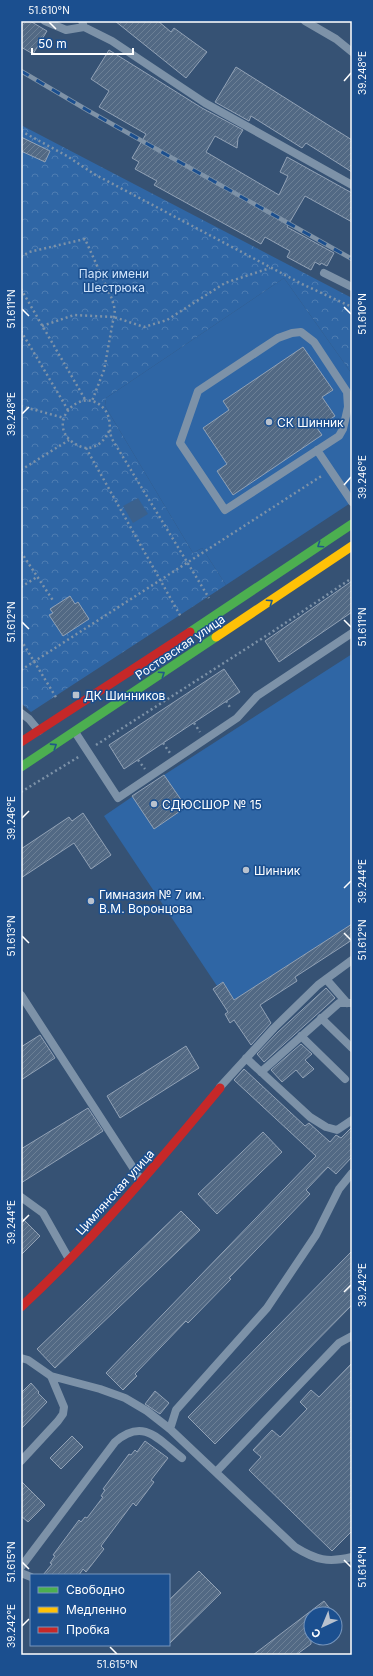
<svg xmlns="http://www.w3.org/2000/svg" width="373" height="1676" viewBox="0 0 373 1676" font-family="Inter,sans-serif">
	<defs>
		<pattern id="forest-crowns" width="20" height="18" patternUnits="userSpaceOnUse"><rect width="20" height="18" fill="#2f66a5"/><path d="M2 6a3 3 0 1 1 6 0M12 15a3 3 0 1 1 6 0" fill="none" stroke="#4e7db2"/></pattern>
		<pattern id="building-hatch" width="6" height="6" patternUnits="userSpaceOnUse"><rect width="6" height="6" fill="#526984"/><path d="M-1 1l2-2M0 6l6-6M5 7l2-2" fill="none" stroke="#6c8096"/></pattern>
	</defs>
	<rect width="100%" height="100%" fill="#365274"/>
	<path fill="#2f66a5" d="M284 278 352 374V502L226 585 202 548 193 553 105 406 106 398Z
		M352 654V924L234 1000 223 982 217 986 104 816 164 775Z"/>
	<path fill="url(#forest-crowns)" d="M21 125 352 298V374L284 278 106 398 105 406 193 553 202 548 226 585 31 712 21 703Z"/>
	<path fill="#3b618d" d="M138 498 148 514 133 523 123 506Z"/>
	<path fill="url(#building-hatch)" stroke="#92a2b6" d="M21 21H30L47 31 33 54 21 47Z
		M115 21H158L171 32 174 28 207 52 186 78Z
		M109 50 202 108 243 130 238 138 237 148 215 136 206 152 279 195 288 176 280 172 287 157 352 193V222L305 196 287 227 334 253 327 266 321 263 320 265 315 262 311 270 287 257 290 251 265 237 261 244 154 185 157 181 135 169 139 162 132 158 146 134 99 107 109 91 91 79Z
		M236 67 352 140V172L306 143 302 148 251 116 249 121 215 102Z
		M21 137 50 151 45 162 21 151Z
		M303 347 333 390 322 397 335 416 317 428 322 435 233 495 217 471 227 464 203 428 229 410 223 401Z
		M352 581V612L279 662 265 641Z
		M70 596 75 604 78 602 89 619 63 636 49 615 53 613 50 609Z
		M224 669 240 692 124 769 109 745Z
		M164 775 186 807 154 829 132 796Z
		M83 813 111 855 91 869 74 843 21 878V849L69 817 72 821Z
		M352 924V940L295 977 297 981 260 1005 271 1023 251 1045 234 1020 230 1023 225 1014 228 1012 213 989 223 982 234 1000Z
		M326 988 335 998 264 1062 257 1054 278 1032Z
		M40 1035 55 1058 21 1080V1047Z
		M301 1044 312 1054 305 1060 314 1069 303 1078 296 1070 282 1082 271 1070Z
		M186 1046 199 1068 120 1118 107 1096Z
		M244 1069 305 1126 309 1123 330 1142 336 1135 341 1138 352 1127V1157L336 1174 328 1167 306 1190 310 1194 229 1278 231 1279 188 1323 186 1321 135 1374 137 1376 123 1390 106 1373 316 1156 234 1080Z
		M88 1108 103 1131 21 1183V1149Z
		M263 1132 282 1152 217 1214 198 1194Z
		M181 1211 200 1230 55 1368 37 1349Z
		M21 1217 40 1236 21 1255Z
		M352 1251V1305L215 1444 188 1417Z
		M352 1363V1531L332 1551 249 1470 261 1457 253 1450 272 1430 280 1437 307 1409 300 1402 311 1390 319 1397Z
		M31 1383 39 1392 38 1393 47 1402 21 1429V1393Z
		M155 1391 169 1403 160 1414 145 1404Z
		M72 1436 83 1447 61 1469 50 1458Z
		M145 1441 168 1458 151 1480 154 1482 136 1506 133 1503 101 1546 104 1549 86 1572 83 1569 79 1575H43L52 1564 50 1563 55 1556 53 1555 79 1520 81 1522 85 1517 87 1518 103 1497 101 1496 105 1490 103 1489 129 1454 131 1455 135 1450 137 1452Z
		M21 1481 45 1505 28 1522 21 1516Z
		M199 1571 221 1593 169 1644V1600Z
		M324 1601 334 1614H311V1644L296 1655H253Z"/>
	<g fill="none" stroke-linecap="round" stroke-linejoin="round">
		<path stroke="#7d92a8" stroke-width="2.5" stroke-dasharray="2 3" stroke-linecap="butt" d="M21 131 67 156 94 174 302 284 352 307
			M21 257 29 252 85 239 112 299 115 310 104 370 92 401
			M21 289 86 401
			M42 326 74 315 114 317 144 327 167 320 225 283 270 268
			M21 331 68 410
			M21 340 25 337
			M21 406 64 418
			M109 431C105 440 98 447 88 448 82 448 76 445 71 441 46 420 84 383 105 410 112 419 108 429 112 439L209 598
			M86 448 181 617
			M21 470 69 440
			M21 552 54 602
			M21 587 37 577
			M21 640 57 699
			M21 670 323 475
			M226 701 231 709
			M194 723 200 732
			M163 743 170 753
			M96 745 269 634 352 578
			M138 760 145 769
			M21 792 80 756"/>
		<path stroke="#7d92a8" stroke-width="8" d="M45 21 66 30 84 27
			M82 21 84 27 112 41 205 103 352 185
			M305 21 336 39 352 52
			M324 273 352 287
			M301 332 314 342 347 392 348 407 343 429 339 436 225 510 180 443 198 391 278 338 292 333Z
			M317 450 352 502
			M21 713 29 719 39 731
			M75 732 118 798 237 718 257 696 352 633
			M326 979 347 1003
			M21 995 141 1180
			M321 1018 352 1048
			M301 1036 345 1079
			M246 1058 310 1117 326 1127 337 1130 352 1120
			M261 1072 339 1003H352
			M220 1087 274 1028 318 985 352 960
			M21 1197 43 1213 69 1259
			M21 1358 28 1360 51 1376 64 1407 63 1414 58 1421 21 1461
			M51 1376 100 1389 125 1398 147 1411 170 1429 295 1547C316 1560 328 1563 352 1557
			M170 1429 176 1410 267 1308 316 1235 339 1189 352 1173
			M216 1472 339 1343 352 1336
			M21 1567 115 1442C144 1417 159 1440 182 1458
			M21 1573 31 1577"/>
		<path stroke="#4caf50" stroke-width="9" d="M190 632 352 524
			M21 767 216 637"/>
		<path stroke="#ffc107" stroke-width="9" d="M216 637 352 546"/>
		<path stroke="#c62828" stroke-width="9" d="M21 742 190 632
			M21 1307C93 1240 157 1164 220 1088"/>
		<g stroke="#7e92a7" stroke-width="4.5">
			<path id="rail" d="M21 71 87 110 352 259"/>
		</g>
		<use href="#rail" stroke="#1b4f8f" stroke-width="3" stroke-dasharray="9" stroke-linecap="butt"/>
	</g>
	<defs><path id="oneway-chevron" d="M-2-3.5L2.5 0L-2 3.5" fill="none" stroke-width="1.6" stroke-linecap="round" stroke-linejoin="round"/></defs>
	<g stroke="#205989">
		<use href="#oneway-chevron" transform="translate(320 545) rotate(146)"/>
		<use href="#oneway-chevron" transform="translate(270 602) rotate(-34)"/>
		<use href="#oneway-chevron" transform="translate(162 674) rotate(-34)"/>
		<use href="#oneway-chevron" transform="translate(54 746) rotate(-33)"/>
	</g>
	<path fill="none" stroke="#fff" stroke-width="1.5" d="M49 22 56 29M344 81 351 73M344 307 351 314M22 309 29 316M22 414 29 407M344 485 351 477M344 620 351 627M22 622 29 629M22 818 29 811M344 888 351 881M344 933 351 940M22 936 29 943M22 1222 29 1215M344 1292 351 1285M344 1560 351 1567M22 1562 29 1569M22 1626 29 1619M110 1647 117 1654"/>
	<g fill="#b9c2ce" stroke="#1b4f8f" stroke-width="1.5">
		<circle cx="269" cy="422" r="4"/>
		<rect x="72" y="691" width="8" height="8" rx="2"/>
		<circle cx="154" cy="804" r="4"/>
		<circle cx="246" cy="870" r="4"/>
		<circle cx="91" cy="901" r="4"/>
	</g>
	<g text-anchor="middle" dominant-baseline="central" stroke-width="3" stroke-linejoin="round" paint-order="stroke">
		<g font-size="12" fill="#cfe3fa" stroke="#1b4f8f">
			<text x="114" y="273">Парк имени<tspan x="114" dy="14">Шестрюка</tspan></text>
		</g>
		<g font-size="12" fill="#fff" stroke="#1b4f8f" text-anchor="start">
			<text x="277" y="422">СК Шинник</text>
			<text x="84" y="695">ДК Шинников</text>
			<text x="162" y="804">СДЮСШОР № 15</text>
			<text x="254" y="870">Шинник</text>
			<text x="99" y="894">Гимназия № 7 им.<tspan x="99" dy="14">В.М. Воронцова</tspan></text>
		</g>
		<g font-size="12" fill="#fff" stroke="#1b4f8f">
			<text transform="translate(180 647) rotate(-34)">Ростовская улица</text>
			<text transform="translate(115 1192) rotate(-48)">Цимлянская улица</text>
		</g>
	</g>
	<rect width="373" height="1676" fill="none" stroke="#1b4f8f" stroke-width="44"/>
	<rect x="30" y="1574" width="140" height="72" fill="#1b4f8f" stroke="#7695bc"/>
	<rect x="38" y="1587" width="20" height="6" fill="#4caf50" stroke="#7695bc"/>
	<text x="66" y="1594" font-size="12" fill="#ffffff">Свободно</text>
	<rect x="38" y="1607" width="20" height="6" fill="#ffc107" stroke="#7695bc"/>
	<text x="66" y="1614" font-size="12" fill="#ffffff">Медленно</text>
	<rect x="38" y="1627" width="20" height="6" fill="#c62828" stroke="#7695bc"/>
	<text x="66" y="1634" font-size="12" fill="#ffffff">Пробка</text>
	<g transform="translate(323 1626) rotate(224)"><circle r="19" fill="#1b4f8f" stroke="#7695bc"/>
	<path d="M0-3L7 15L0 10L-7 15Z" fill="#b9c2ce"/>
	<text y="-6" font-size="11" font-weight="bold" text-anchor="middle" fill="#ffffff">С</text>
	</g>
	<path d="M32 48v6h101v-6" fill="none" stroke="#ffffff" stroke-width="2"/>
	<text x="38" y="48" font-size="12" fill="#ffffff" stroke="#1b4f8f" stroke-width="3" paint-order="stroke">50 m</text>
	<rect x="22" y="22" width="329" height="1632" fill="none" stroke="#fff" stroke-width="1.5"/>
	<g font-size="10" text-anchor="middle" fill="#fff">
		<text x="49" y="14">51.610°N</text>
		<text transform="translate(362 73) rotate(-90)" y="4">39.248°E</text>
		<text transform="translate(11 309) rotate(-90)" y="4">51.611°N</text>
		<text transform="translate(362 314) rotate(-90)" y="4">51.610°N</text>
		<text transform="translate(11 414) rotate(-90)" y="4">39.248°E</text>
		<text transform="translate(362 477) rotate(-90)" y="4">39.246°E</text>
		<text transform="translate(11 622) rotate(-90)" y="4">51.612°N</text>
		<text transform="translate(362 627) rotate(-90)" y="4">51.611°N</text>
		<text transform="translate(11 818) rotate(-90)" y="4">39.246°E</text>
		<text transform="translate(362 881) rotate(-90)" y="4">39.244°E</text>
		<text transform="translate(11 936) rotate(-90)" y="4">51.613°N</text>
		<text transform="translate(362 940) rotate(-90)" y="4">51.612°N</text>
		<text transform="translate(11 1222) rotate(-90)" y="4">39.244°E</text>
		<text transform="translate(362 1285) rotate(-90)" y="4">39.242°E</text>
		<text transform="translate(11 1562) rotate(-90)" y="4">51.615°N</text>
		<text transform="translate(362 1567) rotate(-90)" y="4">51.614°N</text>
		<text transform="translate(11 1626) rotate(-90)" y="4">39.242°E</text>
		<text x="117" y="1668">51.615°N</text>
	</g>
</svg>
